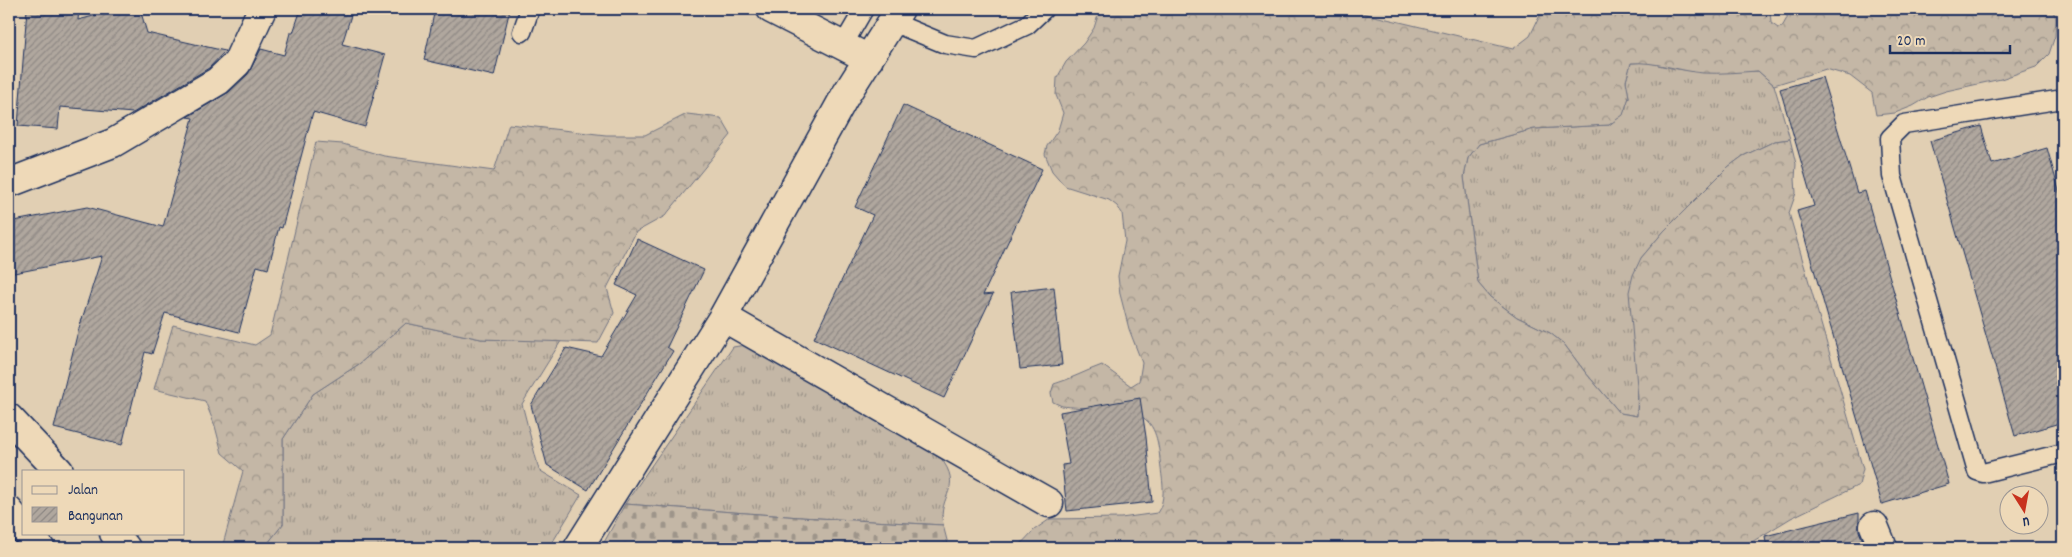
<svg xmlns="http://www.w3.org/2000/svg" width="2072" height="557" viewBox="0 0 2072 557" font-family="Dekko,sans-serif">
	<defs>
		<pattern id="grass-tufts" width="24" height="20" patternUnits="userSpaceOnUse" patternTransform="scale(1.25)"><rect width="24" height="20" fill="#c4b7a6"/><path d="M3 7l-1-3M5 7V3M7 7l1-3M15 17l-1-3M17 17v-4M19 17l1-3" fill="none" stroke="#9e958a"/></pattern>
		<pattern id="forest-crowns" width="20" height="18" patternUnits="userSpaceOnUse" patternTransform="scale(1.25)"><rect width="20" height="18" fill="#c4b7a6"/><path d="M2 6a3 3 0 1 1 6 0M12 15a3 3 0 1 1 6 0" fill="none" stroke="#9e958a"/></pattern>
		<pattern id="cemetery-stones" width="16" height="16" patternUnits="userSpaceOnUse" patternTransform="scale(1.25)"><rect width="16" height="16" fill="#c4b7a6"/><path d="M2 7V4a2 2 0 0 1 4 0v3zM10 15v-3a2 2 0 0 1 4 0v3z" fill="#9e958a"/></pattern>
		<pattern id="building-hatch" width="6" height="6" patternUnits="userSpaceOnUse" patternTransform="scale(1.25)"><rect width="6" height="6" fill="#b0a79e"/><path d="M-1 1l2-2M0 6l6-6M5 7l2-2" fill="none" stroke="#8e8884"/></pattern>
	</defs>
	<rect width="100%" height="100%" fill="#e1cfb3"/>
	<filter id="ink" filterUnits="userSpaceOnUse"><feTurbulence type="fractalNoise" baseFrequency=".02" numOctaves="2"/><feDisplacementMap in="SourceGraphic" scale="10" xChannelSelector="R" yChannelSelector="G"/><feConvolveMatrix kernelMatrix="1 2 1 2 8 2 1 2 1" color-interpolation-filters="sRGB"/></filter>
	<g filter="url(#ink)">
		<path fill="url(#grass-tufts)" stroke="#707382" d="M1648 62C1684 74 1721 72 1758 71L1774 85 1790 139 1775 141 1743 156 1728 167 1664 231 1641 258 1637 416 1620 413 1585 372 1564 344 1550 333 1517 317 1490 297 1478 283 1464 177 1468 158 1479 144 1534 129 1609 125 1623 114 1629 97 1626 81 1631 63Z
			M406 323 481 339 561 341 522 404 539 470 581 495 549 548H264L283 524V439L313 394 359 364Z
			M745 345 940 457C965 489 937 494 943 525L800 517 625 504 733 347Z"/>
		<path fill="url(#forest-crowns)" stroke="#707382" d="M1100 9H1345L1513 49 1530 36 1543 9H1770L1771 23 1778 28 1782 27 1787 18V9H2052L2056 18 2055 36 2049 54 2036 67 2001 79 1946 91 1928 97 1913 106 1895 113 1876 115 1872 93 1850 76 1826 69 1774 85 1758 71C1740 72 1721 74 1703 73 1679 71 1655 61 1631 63L1626 81 1629 97 1623 115 1609 125 1534 129 1479 144 1468 158 1464 177 1478 283 1490 297 1517 317 1550 333 1564 344 1585 372 1620 413 1637 416 1638 398 1629 292 1633 275 1641 258 1664 231 1728 167 1743 156 1775 141 1790 139 1796 164 1795 179 1796 193 1789 213 1863 469 1859 485 1791 518 1742 548H1017L1034 530 1050 519 1121 518 1157 513C1166 501 1163 484 1161 469 1159 453 1159 430 1145 419 1135 410 1078 408 1062 406L1053 402 1051 393 1054 384C1071 379 1085 371 1102 365L1131 386 1139 381 1142 363 1129 329 1120 294 1118 276 1125 241 1122 213 1117 206 1109 200 1065 186 1052 171 1045 154 1047 146 1058 130 1063 113 1056 95 1057 78 1066 62 1084 43 1094 28Z
			M687 114 721 118 731 135 665 216 636 232 607 288 614 313 598 343 481 339 406 323 359 364 313 394 283 439V524L264 548H222L243 471 222 453 215 426 205 401 154 389 173 325 255 345 270 335 316 142 343 144 384 156 494 171 509 124 606 135H645Z"/>
		<path fill="url(#cemetery-stones)" stroke="#707382" d="M625 504 800 517 943 525 949 548H601Z"/>
		<path fill="url(#building-hatch)" stroke="#1b2f5e" d="M27 9H79L78 20 121 9H140L147 33 225 51 209 68 133 113 60 107 58 129 18 126Z
			M301 9H353L342 44 385 55 365 127 313 112 282 228 279 227 268 269 257 266 239 332 165 313 152 354 145 352 122 445 54 428 77 335 102 256 9 274V222L87 207 163 227 193 118 187 117 229 92 248 74 261 49 284 55 290 33H293Z
			M435 9H510L494 76 424 60Z
			M1822 77 1857 193 1865 191 1949 484 1882 504 1797 211 1814 206 1780 89Z
			M903 105 1042 169 983 295 993 294 944 398 814 338 873 215 855 207Z
			M1981 126 1992 164 2047 148 2063 205V422L2015 436 1930 141Z
			M637 239 704 270 667 347 673 351 588 490 547 465 531 405 566 348 601 356 637 295 616 285Z
			M1054 287 1062 365 1020 369 1011 292Z
			M1140 398 1146 437 1152 502 1067 511 1062 465 1069 464 1060 412Z
			M1859 513V531L1866 548H1767L1765 536Z"/>
		<g fill="none" stroke-linecap="round" stroke-linejoin="round">
			<g stroke="#1b2f5e" stroke-width="21">
				<path id="service" d="M892 22 945 44 976 49 1027 25 1044 9
					M522 32 530 9
					M843 45 864 9
					M2063 99 1904 124 1890 138 1892 176 1977 471 1983 473 2063 453"/>
			</g>
			<g stroke="#1b2f5e" stroke-width="31">
				<path id="minor" d="M771 9 869 59
					M9 183 113 143 218 81 237 63 262 9
					M723 317 1049 503
					M1874 526 1883 548
					M578 548 723 317 845 96 900 9"/>
			</g>
			<g stroke="#1b2f5e" stroke-width="31">
				<path id="trunk" d="M9 418 59 471
					M9 511 24 529
					M27 533 40 548
					M114 533 126 548"/>
			</g>
			<use href="#service" stroke="#eed9b8" stroke-width="18"/>
			<use href="#minor" stroke="#eed9b8" stroke-width="28"/>
			<use href="#trunk" stroke="#eed9b8" stroke-width="28"/>
		</g>
	</g>
	<rect width="2072" height="557" fill="none" stroke="#eed9b8" stroke-width="30"/>
	<rect x="15" y="15" width="2042" height="527" fill="none" stroke="#1b2f5e" stroke-width="2" filter="url(#ink)"/>
	<rect x="22" y="470" width="162" height="65" fill="#eed9b8" stroke="#9a9594"/>
	<rect x="32" y="486" width="25" height="8" fill="#eed9b8" stroke="#9a9594"/>
	<text x="68" y="494" font-size="15" fill="#1b2f5e">Jalan</text>
	<rect x="32" y="507" width="25" height="15" fill="url(#building-hatch)" stroke="#9a9594"/>
	<text x="68" y="520" font-size="15" fill="#1b2f5e">Bangunan</text>
	<g transform="translate(2024 510) rotate(169)"><circle r="24" fill="#eed9b8" stroke="#9a9594"/>
	<path d="M0-4L9 19L0 12L-9 19Z" fill="#c8321e"/>
	<text y="-8" font-size="14" font-weight="bold" text-anchor="middle" fill="#1b2f5e">U</text>
	</g>
	<path d="M1890 45v8h120v-8" fill="none" stroke="#1b2f5e" stroke-width="2.5"/>
	<text x="1897" y="45" font-size="15" fill="#1b2f5e" stroke="#eed9b8" stroke-width="4" paint-order="stroke">20 m</text>
</svg>
